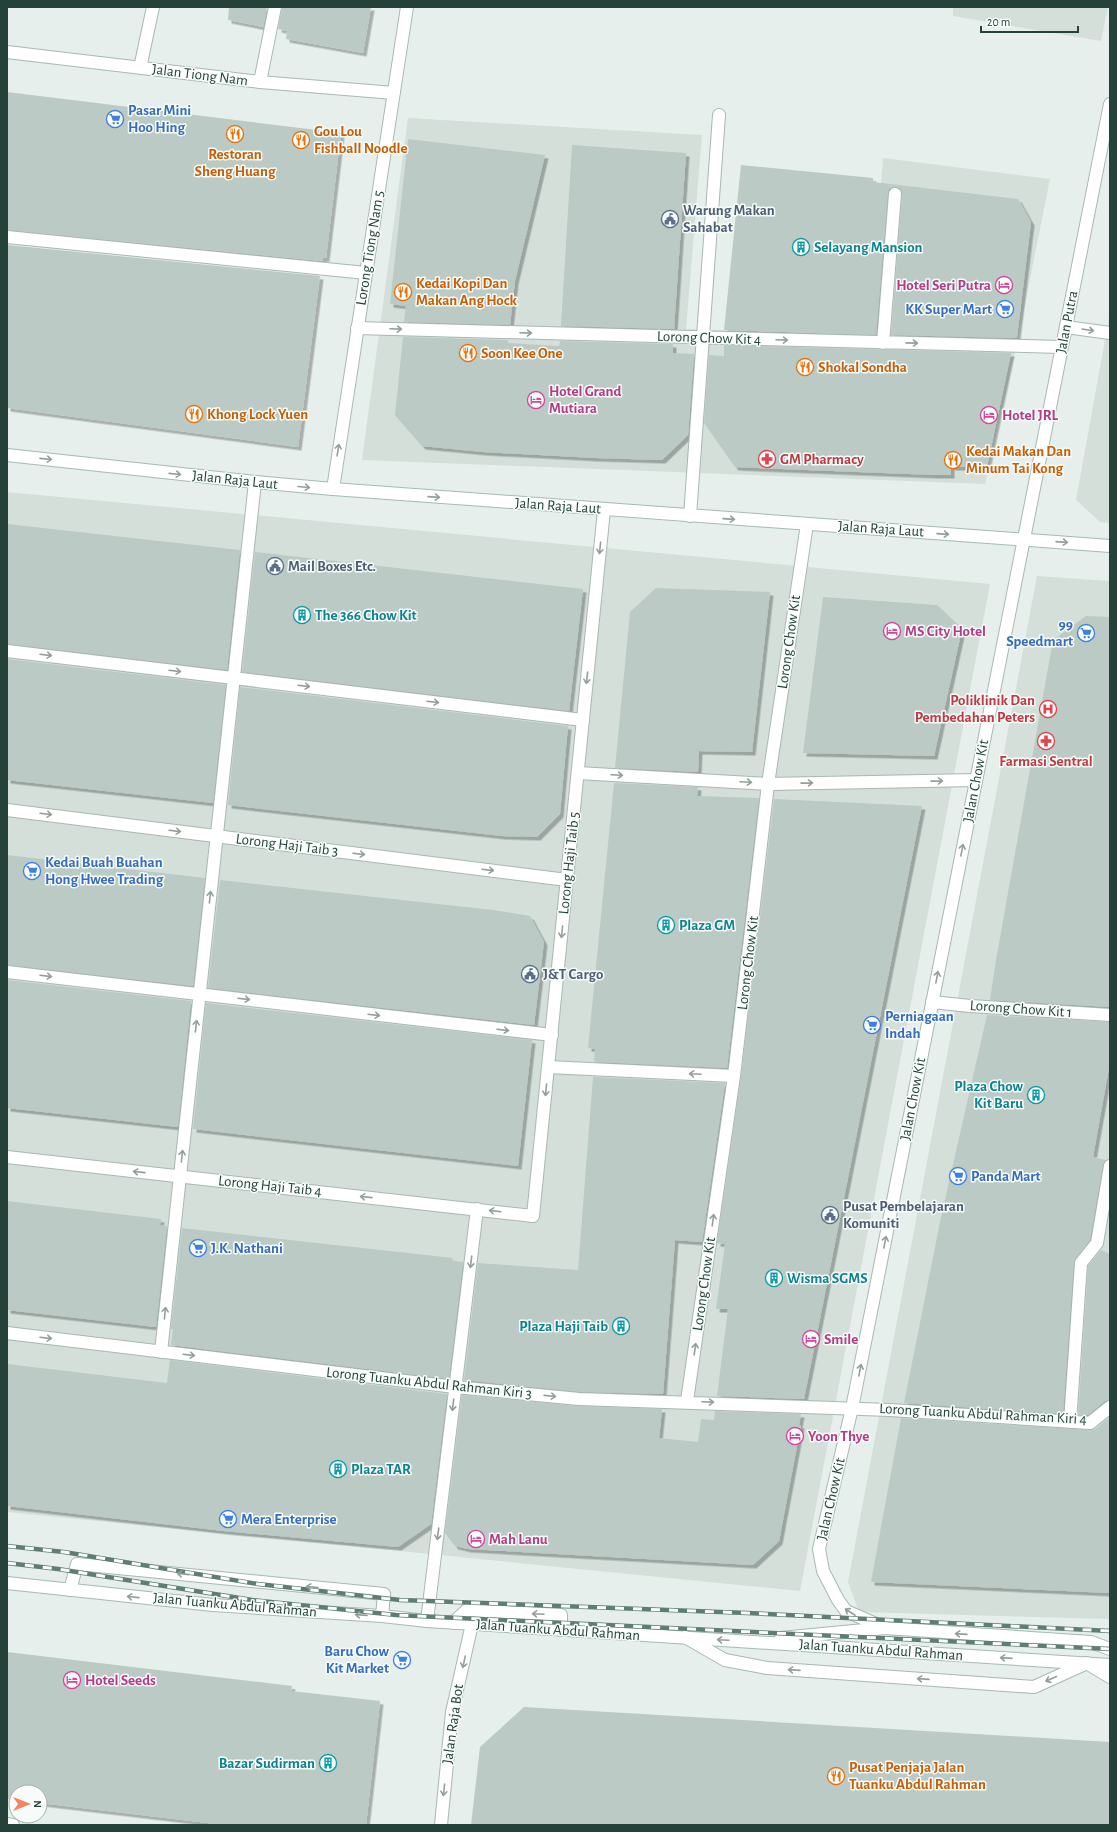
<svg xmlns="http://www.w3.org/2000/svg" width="1117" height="1832" viewBox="0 0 1117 1832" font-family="'Alegreya Sans',sans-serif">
	<defs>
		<filter id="shadow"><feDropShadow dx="3.5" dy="3.5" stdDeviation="0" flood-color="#0004"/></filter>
	</defs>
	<rect width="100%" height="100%" fill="#e6efeb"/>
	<path fill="#d4dfda" d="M953 7H1108L1101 41 953 16Z
		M408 118 702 135 686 329 870 336 883 158 1050 179 1019 334 985 484 362 460Z
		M1110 312V523L1100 522 1076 500Z
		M7 492 990 584 800 1591 7 1512Z
		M1037 576 1110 581V1619L859 1612 848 1582Z"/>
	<path fill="#bbcac4" filter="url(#shadow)" d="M229 7H267L263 27 228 20Z
		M282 7H371L363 53 286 39 287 31 278 29Z
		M7 92 341 133 326 258H323L322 261 7 230Z
		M408 139 545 155 515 281 510 325 404 322 406 306 390 304Z
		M572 145 686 153 674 329 561 326Z
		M741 165 873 178V182L1018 199 1031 222 1017 337 1014 338 891 335 902 195 900 188 895 187 889 189 888 193 876 335 724 330Z
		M7 245 320 276 298 447 7 408Z
		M403 337 508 340V343L559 346 560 341 673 344V353L694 354 688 435 662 460 596 458 483 452 422 446 395 415Z
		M724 345 1011 353 987 467H951V475H935L735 467 704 423 709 355 724 356Z
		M7 524 240 550 227 670 7 644Z
		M255 552 583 589 569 711 242 672Z
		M656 588 770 592 752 752 699 751 698 772 615 768 630 612Z
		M823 597 937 605 962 629 934 756 803 753Z
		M1086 616 1110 617V1007L990 1000 996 960 1053 640Z
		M7 659 226 685 213 803 7 780Z
		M240 687 568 726 560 814 537 837 502 836 228 805Z
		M614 783 698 787 697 796 759 798 727 1068 594 1062 595 1049 588 1048Z
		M774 799 922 806 804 1399 717 1396 728 1309H716L725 1244 717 1243 741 1077Z
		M7 855 205 878 193 986 7 965Z
		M220 880 493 910 530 916 544 942 534 1025 208 988Z
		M7 980 191 1001 178 1127 7 1108Z
		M206 1003 532 1040 518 1166 193 1129Z
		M987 1015 1110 1022V1062L1093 1157 1106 1160 1103 1165 1090 1240 1074 1262 1063 1414 904 1403 941 1217Z
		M593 1077 725 1083 702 1242 675 1240 663 1394 579 1392 464 1380 478 1263 578 1270Z
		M7 1201 161 1219 160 1225 167 1226 156 1327 7 1310Z
		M182 1228 453 1258 452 1261 463 1262 449 1379 171 1345 173 1329H171Z
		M1101 1250 1110 1254V1400L1105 1401 1088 1415H1078L1088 1266Z
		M170 1360 447 1394 431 1524 398 1547 224 1531 7 1506V1364L167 1383Z
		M462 1395 578 1406 662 1409 659 1438 698 1442 701 1419 714 1420 715 1411 801 1414 799 1425H801L779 1541 753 1565 468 1549 455 1546 445 1533Z
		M1110 1417V1593L871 1582 901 1418 1090 1430 1095 1429Z
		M7 1652 292 1686 291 1691 380 1701 366 1825H225L40 1803V1792H16V1800L7 1799Z
		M524 1707 1110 1742V1825H471L480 1747Z"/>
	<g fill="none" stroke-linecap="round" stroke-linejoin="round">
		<g stroke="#a8b8b2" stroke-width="14">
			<path id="service" d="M260 82 275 7
				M7 237 366 273
				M1066 327 1110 333
				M357 328 1061 347
				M883 343 895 194
				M690 516 719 115
				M7 651 583 720
				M578 773 768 784 976 780
				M7 972 552 1035
				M932 1002 970 1006 1110 1015
				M548 1067 734 1076
				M7 1333 455 1387 579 1399 890 1410 1090 1423 1110 1407
				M161 1352 255 482
				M687 1401 734 1076 768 784 807 524
				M1070 1422 1081 1263 1097 1243 1110 1166
				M70 1590 77 1564 384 1594 382 1616
				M427 1621 477 1209
				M453 1623 467 1610 561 1615V1630
				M685 1637 725 1660 767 1668 1034 1687 1087 1663
				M7 1824 13 1825
				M441 1825 452 1712 472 1624"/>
		</g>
		<g stroke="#a8b8b2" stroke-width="14">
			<path id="minor" d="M7 52 260 82 394 93
				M140 68 153 7
				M333 489 407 7
				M7 810 567 880
				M7 1157 533 1216 604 510"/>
		</g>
		<g stroke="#a8b8b2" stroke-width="14">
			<path id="tertiary" d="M885 1628 846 1611 838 1600 823 1571 819 1549 852 1408 1110 104"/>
		</g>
		<g stroke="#a4bbb3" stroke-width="14">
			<path id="secondary" d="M7 455 255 482 333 489 1110 546
				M7 1583 213 1605 382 1616 427 1621 1110 1665
				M781 1638 885 1628 1091 1642 1110 1649
				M1090 1665 1110 1677"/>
		</g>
		<use href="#service" stroke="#fff" stroke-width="12"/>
		<use href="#minor" stroke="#fff" stroke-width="12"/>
		<use href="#tertiary" stroke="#fff" stroke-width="12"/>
		<use href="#secondary" stroke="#fff" stroke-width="12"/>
		<g stroke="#5f7d75" stroke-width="4.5">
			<path id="rail" d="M7 1546 64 1552 258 1584 400 1600 747 1613 1110 1631
				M7 1563 58 1569 252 1600 396 1615 1110 1649"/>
		</g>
		<use href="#rail" stroke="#f7fbf9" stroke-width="3" stroke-dasharray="9" stroke-linecap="butt"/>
	</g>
	<defs><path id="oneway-shaft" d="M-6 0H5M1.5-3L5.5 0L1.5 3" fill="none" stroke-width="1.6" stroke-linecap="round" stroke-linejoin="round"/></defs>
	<g stroke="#92a09c">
		<use href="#oneway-shaft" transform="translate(396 329) rotate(2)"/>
		<use href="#oneway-shaft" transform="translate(1088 330) rotate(9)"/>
		<use href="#oneway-shaft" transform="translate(526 333) rotate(2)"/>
		<use href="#oneway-shaft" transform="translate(782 340) rotate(2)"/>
		<use href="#oneway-shaft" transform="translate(912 343) rotate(1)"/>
		<use href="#oneway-shaft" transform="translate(338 450) rotate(-81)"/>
		<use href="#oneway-shaft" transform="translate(46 459) rotate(6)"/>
		<use href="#oneway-shaft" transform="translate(175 474) rotate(6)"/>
		<use href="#oneway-shaft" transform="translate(304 487) rotate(5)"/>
		<use href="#oneway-shaft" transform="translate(434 497) rotate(4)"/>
		<use href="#oneway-shaft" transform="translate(729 519) rotate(4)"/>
		<use href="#oneway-shaft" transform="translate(943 534) rotate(4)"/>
		<use href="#oneway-shaft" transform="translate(1062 542) rotate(4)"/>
		<use href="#oneway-shaft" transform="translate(600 548) rotate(96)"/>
		<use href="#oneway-shaft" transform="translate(46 655) rotate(7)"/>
		<use href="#oneway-shaft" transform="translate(175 671) rotate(7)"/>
		<use href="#oneway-shaft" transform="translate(587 678) rotate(96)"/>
		<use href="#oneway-shaft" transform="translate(304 686) rotate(7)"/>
		<use href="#oneway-shaft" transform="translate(433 702) rotate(7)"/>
		<use href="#oneway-shaft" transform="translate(617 775) rotate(3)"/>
		<use href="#oneway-shaft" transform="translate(937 781) rotate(-1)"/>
		<use href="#oneway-shaft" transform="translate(746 782) rotate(3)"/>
		<use href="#oneway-shaft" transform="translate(807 783) rotate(-1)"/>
		<use href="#oneway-shaft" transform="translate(46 814) rotate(7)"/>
		<use href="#oneway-shaft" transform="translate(175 831) rotate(7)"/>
		<use href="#oneway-shaft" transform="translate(962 850) rotate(-79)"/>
		<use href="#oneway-shaft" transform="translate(359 854) rotate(7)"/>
		<use href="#oneway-shaft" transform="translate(488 870) rotate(7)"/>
		<use href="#oneway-shaft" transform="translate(210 897) rotate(-84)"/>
		<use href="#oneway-shaft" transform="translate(562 932) rotate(96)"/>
		<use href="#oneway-shaft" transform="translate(46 976) rotate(7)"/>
		<use href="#oneway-shaft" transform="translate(937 977) rotate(-79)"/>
		<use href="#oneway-shaft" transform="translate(244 999) rotate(7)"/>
		<use href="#oneway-shaft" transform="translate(374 1015) rotate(7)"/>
		<use href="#oneway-shaft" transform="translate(196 1026) rotate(-84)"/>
		<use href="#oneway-shaft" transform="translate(503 1030) rotate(7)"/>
		<use href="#oneway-shaft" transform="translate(695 1074) rotate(-177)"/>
		<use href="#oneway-shaft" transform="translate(546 1090) rotate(95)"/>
		<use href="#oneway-shaft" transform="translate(182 1156) rotate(-84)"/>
		<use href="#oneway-shaft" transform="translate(139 1172) rotate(-174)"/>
		<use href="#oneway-shaft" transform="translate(366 1197) rotate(-174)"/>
		<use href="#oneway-shaft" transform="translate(495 1211) rotate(-173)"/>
		<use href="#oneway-shaft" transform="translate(713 1220) rotate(-82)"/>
		<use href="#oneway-shaft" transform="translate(885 1242) rotate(-79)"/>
		<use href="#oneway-shaft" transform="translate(471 1262) rotate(97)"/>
		<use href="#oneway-shaft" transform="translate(165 1313) rotate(-84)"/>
		<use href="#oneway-shaft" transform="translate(46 1338) rotate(7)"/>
		<use href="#oneway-shaft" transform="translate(695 1349) rotate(-82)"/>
		<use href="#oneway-shaft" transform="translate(189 1355) rotate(7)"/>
		<use href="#oneway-shaft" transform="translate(860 1370) rotate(-79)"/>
		<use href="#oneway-shaft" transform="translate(550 1396) rotate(6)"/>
		<use href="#oneway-shaft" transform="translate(708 1402) rotate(2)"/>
		<use href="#oneway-shaft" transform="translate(453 1405) rotate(97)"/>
		<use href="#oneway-shaft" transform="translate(438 1534) rotate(97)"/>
		<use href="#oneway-shaft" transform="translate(183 1574) rotate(-174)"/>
		<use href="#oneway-shaft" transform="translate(312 1587) rotate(-174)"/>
		<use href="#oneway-shaft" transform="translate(133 1597) rotate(-174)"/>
		<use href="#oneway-shaft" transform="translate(850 1612) rotate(-147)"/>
		<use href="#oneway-shaft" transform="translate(538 1614) rotate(-177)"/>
		<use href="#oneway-shaft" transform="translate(361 1615) rotate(-176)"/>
		<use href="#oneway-shaft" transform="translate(961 1634) rotate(-176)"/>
		<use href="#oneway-shaft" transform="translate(723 1640) rotate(-177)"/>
		<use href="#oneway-shaft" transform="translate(1006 1658) rotate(-176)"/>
		<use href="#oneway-shaft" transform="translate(464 1662) rotate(102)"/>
		<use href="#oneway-shaft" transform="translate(794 1670) rotate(-176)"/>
		<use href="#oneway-shaft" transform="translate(923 1679) rotate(-176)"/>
		<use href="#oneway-shaft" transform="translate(1051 1679) rotate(156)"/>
		<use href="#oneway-shaft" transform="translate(444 1790) rotate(96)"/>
	</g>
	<defs>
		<g id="supermarket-ring" transform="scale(0.9)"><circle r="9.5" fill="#f7fbf9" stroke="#3f7fe0" stroke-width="1.5"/><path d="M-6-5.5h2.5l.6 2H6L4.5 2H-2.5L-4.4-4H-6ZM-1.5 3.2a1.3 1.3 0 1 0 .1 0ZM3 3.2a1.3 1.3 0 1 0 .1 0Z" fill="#3f7fe0"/></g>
		<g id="restaurant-ring" transform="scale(0.9)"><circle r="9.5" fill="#f7fbf9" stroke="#e8710a" stroke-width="1.5"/><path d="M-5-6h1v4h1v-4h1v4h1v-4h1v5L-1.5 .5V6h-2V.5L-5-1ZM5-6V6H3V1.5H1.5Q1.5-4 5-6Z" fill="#e8710a"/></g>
		<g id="civic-ring" transform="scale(0.9)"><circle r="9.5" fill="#f7fbf9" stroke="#5c6f8a" stroke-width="1.5"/><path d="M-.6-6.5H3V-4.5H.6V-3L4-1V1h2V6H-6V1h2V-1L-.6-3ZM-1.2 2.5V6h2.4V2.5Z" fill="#5c6f8a"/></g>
		<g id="building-ring" transform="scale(0.9)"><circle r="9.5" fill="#f7fbf9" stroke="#0f9aa8" stroke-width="1.5"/><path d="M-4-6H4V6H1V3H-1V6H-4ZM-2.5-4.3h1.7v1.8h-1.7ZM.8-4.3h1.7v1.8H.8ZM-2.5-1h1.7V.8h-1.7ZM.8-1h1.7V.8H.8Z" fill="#0f9aa8"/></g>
		<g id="hotel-ring" transform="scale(0.9)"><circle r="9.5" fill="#f7fbf9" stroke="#d1479c" stroke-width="1.5"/><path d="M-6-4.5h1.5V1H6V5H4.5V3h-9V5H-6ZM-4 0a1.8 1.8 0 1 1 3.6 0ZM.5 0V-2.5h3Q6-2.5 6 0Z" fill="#d1479c"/></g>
		<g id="pharmacy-ring" transform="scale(0.9)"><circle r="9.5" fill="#f7fbf9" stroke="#e0444e" stroke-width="1.5"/><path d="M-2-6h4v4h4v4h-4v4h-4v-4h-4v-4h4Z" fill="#e0444e"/></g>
		<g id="hospital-ring" transform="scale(0.9)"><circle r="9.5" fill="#f7fbf9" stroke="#e0444e" stroke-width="1.5"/><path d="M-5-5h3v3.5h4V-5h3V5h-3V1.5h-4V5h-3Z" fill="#e0444e"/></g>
	</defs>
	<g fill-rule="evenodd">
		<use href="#supermarket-ring" x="115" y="119"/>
		<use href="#restaurant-ring" x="235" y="134"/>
		<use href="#restaurant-ring" x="301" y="140"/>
		<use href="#civic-ring" x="670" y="219"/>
		<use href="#building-ring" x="801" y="247"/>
		<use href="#hotel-ring" x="1004" y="285"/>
		<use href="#restaurant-ring" x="403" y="292"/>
		<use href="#supermarket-ring" x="1005" y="309"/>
		<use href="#restaurant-ring" x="468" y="353"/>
		<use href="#restaurant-ring" x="805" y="367"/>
		<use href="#hotel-ring" x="536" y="400"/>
		<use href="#restaurant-ring" x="194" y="414"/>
		<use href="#hotel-ring" x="989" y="415"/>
		<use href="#pharmacy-ring" x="767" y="459"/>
		<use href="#restaurant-ring" x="953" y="460"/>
		<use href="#civic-ring" x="275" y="566"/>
		<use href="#building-ring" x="302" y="615"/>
		<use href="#hotel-ring" x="892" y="631"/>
		<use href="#supermarket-ring" x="1086" y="633"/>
		<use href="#hospital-ring" x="1048" y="709"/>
		<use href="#pharmacy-ring" x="1046" y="741"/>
		<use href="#supermarket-ring" x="32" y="871"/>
		<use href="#building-ring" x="666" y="925"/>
		<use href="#civic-ring" x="530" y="974"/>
		<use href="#supermarket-ring" x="872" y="1025"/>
		<use href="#building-ring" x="1036" y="1095"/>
		<use href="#supermarket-ring" x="958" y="1176"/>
		<use href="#civic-ring" x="830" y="1215"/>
		<use href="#supermarket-ring" x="198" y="1248"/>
		<use href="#building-ring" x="774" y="1278"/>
		<use href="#building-ring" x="621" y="1326"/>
		<use href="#hotel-ring" x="811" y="1339"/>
		<use href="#hotel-ring" x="795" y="1436"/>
		<use href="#building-ring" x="338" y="1469"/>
		<use href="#supermarket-ring" x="228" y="1519"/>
		<use href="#hotel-ring" x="476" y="1539"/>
		<use href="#supermarket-ring" x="402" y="1660"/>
		<use href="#hotel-ring" x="72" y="1680"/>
		<use href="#building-ring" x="328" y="1763"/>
		<use href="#restaurant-ring" x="836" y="1776"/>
	</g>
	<g text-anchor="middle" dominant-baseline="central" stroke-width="3" stroke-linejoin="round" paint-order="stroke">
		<g font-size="15" fill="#24423a" stroke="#f7fbf9">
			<text transform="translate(200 75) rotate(7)">Jalan Tiong Nam</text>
			<text transform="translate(370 248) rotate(-81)">Lorong Tiong Nam 5</text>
			<text transform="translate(1067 322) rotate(-79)">Jalan Putra</text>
			<text transform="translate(709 338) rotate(2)">Lorong Chow Kit 4</text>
			<text transform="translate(235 480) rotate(6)">Jalan Raja Laut</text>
			<text transform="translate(558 506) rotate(4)">Jalan Raja Laut</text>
			<text transform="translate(881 529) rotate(4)">Jalan Raja Laut</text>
			<text transform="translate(789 642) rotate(-82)">Lorong Chow Kit</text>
			<text transform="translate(976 781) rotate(-79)">Jalan Chow Kit</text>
			<text transform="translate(287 845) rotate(7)">Lorong Haji Taib 3</text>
			<text transform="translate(569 863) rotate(-84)">Lorong Haji Taib 5</text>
			<text transform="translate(748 963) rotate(-83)">Lorong Chow Kit</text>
			<text transform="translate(1021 1009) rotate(4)">Lorong Chow Kit 1</text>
			<text transform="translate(913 1099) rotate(-79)">Jalan Chow Kit</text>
			<text transform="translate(270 1186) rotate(6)">Lorong Haji Taib 4</text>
			<text transform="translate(704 1284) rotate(-82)">Lorong Chow Kit</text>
			<text transform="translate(429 1383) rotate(6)">Lorong Tuanku Abdul Rahman Kiri 3</text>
			<text transform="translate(983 1414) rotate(3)">Lorong Tuanku Abdul Rahman Kiri 4</text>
			<text transform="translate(831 1499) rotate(-77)">Jalan Chow Kit</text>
			<text transform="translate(235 1605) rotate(5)">Jalan Tuanku Abdul Rahman</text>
			<text transform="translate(558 1630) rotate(4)">Jalan Tuanku Abdul Rahman</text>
			<text transform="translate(881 1650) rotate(4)">Jalan Tuanku Abdul Rahman</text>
			<text transform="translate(453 1724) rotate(-82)">Jalan Raja Bot</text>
		</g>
		<g font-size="15" font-weight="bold" fill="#366cbe" stroke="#f7fbf9" text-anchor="start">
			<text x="128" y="110">Pasar Mini<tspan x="128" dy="17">Hoo Hing</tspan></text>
			<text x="992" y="309" text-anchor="end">KK Super Mart</text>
			<text x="1073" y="624" text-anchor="end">99<tspan x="1073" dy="17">Speedmart</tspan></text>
			<text x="45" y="862">Kedai Buah Buahan<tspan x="45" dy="17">Hong Hwee Trading</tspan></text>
			<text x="885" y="1016">Perniagaan<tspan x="885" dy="17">Indah</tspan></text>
			<text x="971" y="1176">Panda Mart</text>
			<text x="211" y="1248">J.K. Nathani</text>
			<text x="241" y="1519">Mera Enterprise</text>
			<text x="389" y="1651" text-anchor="end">Baru Chow<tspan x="389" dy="17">Kit Market</tspan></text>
		</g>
		<g font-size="15" font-weight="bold" fill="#c56008" stroke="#f7fbf9" text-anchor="start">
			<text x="314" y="131">Gou Lou<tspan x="314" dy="17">Fishball Noodle</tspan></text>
			<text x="235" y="154" text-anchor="middle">Restoran<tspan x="235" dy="17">Sheng Huang</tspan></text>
			<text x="416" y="283">Kedai Kopi Dan<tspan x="416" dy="17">Makan Ang Hock</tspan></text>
			<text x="481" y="353">Soon Kee One</text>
			<text x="818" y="367">Shokal Sondha</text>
			<text x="207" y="414">Khong Lock Yuen</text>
			<text x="966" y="451">Kedai Makan Dan<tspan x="966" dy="17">Minum Tai Kong</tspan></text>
			<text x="849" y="1767">Pusat Penjaja Jalan<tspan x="849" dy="17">Tuanku Abdul Rahman</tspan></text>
		</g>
		<g font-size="15" font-weight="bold" fill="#4e5e75" stroke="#f7fbf9" text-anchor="start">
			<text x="683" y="210">Warung Makan<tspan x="683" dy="17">Sahabat</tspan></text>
			<text x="288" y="566">Mail Boxes Etc.</text>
			<text x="543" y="974">J&amp;T Cargo</text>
			<text x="843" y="1206">Pusat Pembelajaran<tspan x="843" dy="17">Komuniti</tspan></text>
		</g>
		<g font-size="15" font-weight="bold" fill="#0d838f" stroke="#f7fbf9" text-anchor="start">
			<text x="814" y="247">Selayang Mansion</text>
			<text x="315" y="615">The 366 Chow Kit</text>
			<text x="679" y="925">Plaza GM</text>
			<text x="1023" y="1086" text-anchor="end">Plaza Chow<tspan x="1023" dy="17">Kit Baru</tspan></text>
			<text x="787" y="1278">Wisma SGMS</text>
			<text x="608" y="1326" text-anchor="end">Plaza Haji Taib</text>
			<text x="351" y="1469">Plaza TAR</text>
			<text x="315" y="1763" text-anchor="end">Bazar Sudirman</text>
		</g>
		<g font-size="15" font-weight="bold" fill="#b23c85" stroke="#f7fbf9" text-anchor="start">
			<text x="991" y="285" text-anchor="end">Hotel Seri Putra</text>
			<text x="549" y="391">Hotel Grand<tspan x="549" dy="17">Mutiara</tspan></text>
			<text x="1002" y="415">Hotel JRL</text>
			<text x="905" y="631">MS City Hotel</text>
			<text x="824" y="1339">Smile</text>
			<text x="808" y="1436">Yoon Thye</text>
			<text x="489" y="1539">Mah Lanu</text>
			<text x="85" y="1680">Hotel Seeds</text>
		</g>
		<g font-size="15" font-weight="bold" fill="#be3a42" stroke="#f7fbf9" text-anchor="start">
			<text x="780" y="459">GM Pharmacy</text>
			<text x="1035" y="700" text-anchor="end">Poliklinik Dan<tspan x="1035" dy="17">Pembedahan Peters</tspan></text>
			<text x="1046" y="761" text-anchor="middle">Farmasi Sentral</text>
		</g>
	</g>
	<rect width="1117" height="1832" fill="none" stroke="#24423a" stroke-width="16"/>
	<g transform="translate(28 1804) rotate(90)"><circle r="19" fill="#f7fbf9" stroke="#a3b1ad"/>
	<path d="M0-3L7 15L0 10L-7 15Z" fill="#f4845f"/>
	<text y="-6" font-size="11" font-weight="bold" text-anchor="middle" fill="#24423a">N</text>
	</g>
	<path d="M981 26v6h97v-6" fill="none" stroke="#24423a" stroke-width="2"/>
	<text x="987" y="26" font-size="12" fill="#24423a" stroke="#f7fbf9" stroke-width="3" paint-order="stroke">20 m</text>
</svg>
